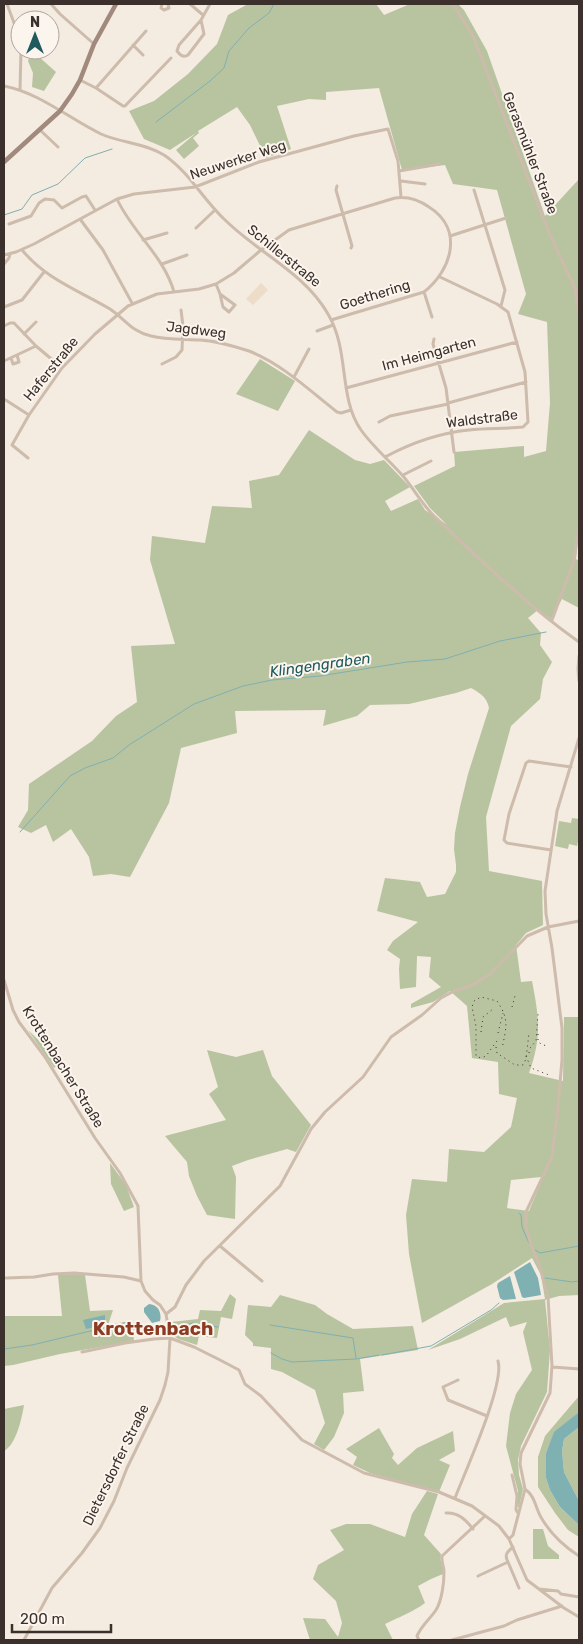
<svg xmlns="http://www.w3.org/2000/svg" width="583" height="1644" viewBox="0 0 583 1644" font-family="Rubik,sans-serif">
	<rect width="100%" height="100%" fill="#f4ebe1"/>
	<path fill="#b8c4a0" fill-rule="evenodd" d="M248 4H376L384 15 410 4H458L464 10 487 51 545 216 579 179V529L576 559 579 561V608L562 599 551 619 538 610 528 618 541 633 540 645 552 662 543 679 540 699 511 726 486 817 489 871 542 881 543 925 526 933 516 945 521 982 532 981C539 1017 542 1037 529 1073L563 1081 564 1017H579V1295L559 1296 545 1300 550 1350 547 1392 521 1446 518 1460 519 1475 523 1489 519 1507H518V1491L506 1446 510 1413 516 1394 532 1370 523 1332 527 1322 510 1327 506 1317 460 1339 428 1350 504 1303 545 1299 541 1275 532 1258 492 1284 422 1323 409 1254 406 1215 412 1179 447 1182 449 1149 484 1152 511 1127 517 1098 499 1094 498 1062 472 1058 467 1006 450 991 433 1002 411 1008V1004L441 987 429 977 431 957 417 956 416 987 400 989 399 969 400 959 387 950 393 941 418 922 377 911 385 878 420 882 427 897 445 894 456 872V865L454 849 455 833 460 807 468 774 489 708C487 697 480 693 471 688L456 693 409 704 370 705 357 716 323 726 326 710 235 711 237 733 181 748 169 803 130 877 111 874 93 876 89 857 71 829 53 842 46 825 31 833 18 827 28 810 29 784 92 741 116 716 137 702 131 646 175 644 150 560 152 536 205 543 212 506 252 508 249 481 279 475 309 430 355 460 370 464 384 460 410 487 385 501 391 511 418 499 425 510 446 524 430 508 414 486 455 466 454 452 524 446V457L546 451 550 403 547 322 518 314 526 294 497 190 453 184 445 165 402 170 379 88 326 92V100L309 99 277 106 291 149 266 158 250 125 237 107 198 131 199 133 193 138 199 146 184 159 176 150 196 133 170 150 144 139 129 111 154 101 188 74 217 44 228 15ZM549 1163 529 1211 507 1208 511 1180 541 1177Z
		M40 50H44L38 56 56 72 44 91 32 87 33 73 28 61 30 56Z
		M260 359 295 381 278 411 236 394Z
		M572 818 579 819V837L577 846 569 844 568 849 555 846 559 821 571 823Z
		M28 1030 61 1062 54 1068Z
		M207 1050 236 1057 263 1050 272 1076 311 1125 296 1152 287 1149 248 1160 232 1166 236 1177 235 1219 207 1215 197 1196 189 1176 187 1162 165 1136 226 1120 209 1094 218 1087Z
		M110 1163 126 1185 134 1207 124 1211 111 1184Z
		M73 1274 85 1275 90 1311 113 1310 108 1325 125 1322 142 1324V1330H133L134 1341 60 1354 13 1365 4 1366V1316H62L58 1275Z
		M230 1294 236 1299 232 1319 221 1317 217 1338 199 1336 197 1345 178 1339 172 1335 171 1322 198 1319 200 1310 221 1311Z
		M280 1295 315 1305 327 1314 353 1329 413 1326 418 1350 360 1359 364 1391 343 1393 344 1413 334 1437 324 1450 314 1444 325 1423 315 1390 282 1372 271 1369V1348L253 1346V1343L245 1335 248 1305 271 1307Z
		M579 1396V1412L554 1433 546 1453V1478L550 1490 560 1507 579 1525V1537L568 1530 555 1513 538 1487V1457L545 1436Z
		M24 1405C22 1418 16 1445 4 1451V1409Z
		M579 1427V1501L564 1472 562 1451 564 1439Z
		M379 1428 394 1454 392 1458 398 1465 417 1448 453 1431 455 1451 439 1460 450 1465 439 1492 370 1473 353 1465 357 1457 346 1449Z
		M427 1491 438 1494 424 1535 441 1554C439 1563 444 1567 443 1574L431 1579 418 1586 425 1603C413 1612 399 1617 385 1624L393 1640H310L303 1618 325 1619 338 1637 342 1623 336 1601 313 1579 318 1565 344 1550 330 1530 346 1524H370L405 1537 412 1514Z
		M533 1529H543L548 1546 559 1555V1559H533Z"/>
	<path fill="#ecdcc8" d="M261 283 268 290 253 305 246 299Z"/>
	<path fill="#7fb0b2" d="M530 1262 538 1278 541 1295 524 1298 522 1297 514 1272Z
		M510 1276 516 1299 503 1300 500 1298 497 1286 498 1283Z
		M149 1304C158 1305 162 1312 160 1321L152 1323 144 1312V1308Z
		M105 1315V1325L86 1329 83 1320Z
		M579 1412V1427L564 1439 562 1451 564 1472 579 1501V1525L560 1507 550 1490 546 1478V1453L554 1432Z"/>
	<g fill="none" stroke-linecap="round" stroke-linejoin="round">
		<path stroke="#7fb0b2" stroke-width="1" d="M156 122 210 81 224 68 229 51 249 28 269 13 274 4
			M4 215 22 209 32 195 58 184 85 158 112 149
			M20 832 70 776 85 768 113 758 129 745 194 704 243 686 272 680 320 676 407 662 445 659 500 641 546 632
			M519 1213 521 1215 522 1227 529 1243
			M535 1250 540 1253 579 1246
			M545 1278 572 1282 579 1281
			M270 1325 353 1338 356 1358
			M172 1329 193 1323 218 1327
			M4 1349 32 1345 124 1323 165 1326
			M271 1353 282 1359 292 1362 356 1359 379 1355
			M382 1355 431 1346 491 1310 499 1303"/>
		<path stroke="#cdbbac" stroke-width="3" d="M7 4 20 39
			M51 4 60 14 94 44
			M162 4 161 8 164 10 169 8 168 4
			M190 4 203 15
			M453 4 473 36 550 235 575 288 579 314
			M201 20 204 34 188 55C183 58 180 55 177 51L179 45 201 20 210 4
			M133 45 143 55
			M80 80 96 88 123 106H125L171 58
			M4 86C40 93 68 118 101 134 121 143 145 143 164 155 188 171 203 199 224 219 258 253 304 272 328 314 350 351 338 397 361 430 373 447 389 460 403 476 414 489 422 504 434 516 480 560 527 605 579 642
			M96 88 146 31
			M20 90 21 50
			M40 130 58 147
			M399 171 440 164
			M401 181 425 184
			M337 186 336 190 352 246 351 248
			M474 190 505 290 501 306
			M117 199C132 232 164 256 174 292
			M80 219 103 250 132 303
			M9 224 31 216 39 203 45 199 54 200 62 208 82 197 86 196 95 210
			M196 228 215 210
			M450 236 506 218
			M143 240 167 233
			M22 250C47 280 78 290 110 309 125 319 132 332 151 336 166 340 184 339 200 340 217 341 233 346 249 351 282 364 309 390 337 412L341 413 351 410
			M4 255 16 252 34 244 117 199 134 194 195 187 259 162 354 136 388 129 398 161 401 197
			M4 264 9 258 10 254
			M162 264 187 255
			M216 284 220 294 223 307 229 312 235 305 220 294
			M424 292 432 317
			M4 307 22 300 44 272
			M4 326 10 323H14L36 346 62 368
			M317 331 333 325
			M24 334 36 322
			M434 339 433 344 446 388 454 452
			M11 358 13 364 19 362 17 355
			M4 361 36 346
			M162 364 176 357 182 350 183 326 181 310
			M294 377 309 349
			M346 388 517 342
			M4 399 29 415
			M448 403 526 382
			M379 422 390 416 448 404
			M385 457C411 443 439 433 469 430 487 428 505 429 523 427L528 422 525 372 508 312 497 304 440 277
			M28 458 12 445 29 415 62 368 95 334 128 306 157 294 199 289 216 284 234 273 261 250 289 230 395 198C407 196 419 200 429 207 464 229 452 270 424 292L331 320
			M403 475 431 461
			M552 620 574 560 579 526
			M579 656 578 669 579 681
			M551 850 507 843 504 840 509 814 526 763 529 761 571 767
			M4 980 13 1010 19 1022 45 1057 95 1138 120 1173 138 1206 141 1281 145 1291 153 1300 160 1305 166 1314 170 1338 168 1372 165 1385 160 1400 127 1468 114 1501 100 1528 82 1553 52 1588 24 1640
			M220 1246 262 1281
			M6 1278 34 1277 53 1274 74 1273 124 1277 141 1281
			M166 1314 175 1307 186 1285 204 1261 280 1186 311 1129 325 1112 363 1077 391 1037 422 1015 441 998 454 991 470 986 489 975 527 936 548 927 579 921
			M82 1352 125 1343 154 1339 170 1338 194 1347 220 1360 239 1370 245 1384 261 1396 302 1440 364 1473 439 1492 472 1506 499 1526 509 1539 527 1580 564 1608 579 1617
			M553 1367 579 1369
			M458 1380 443 1387 448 1400 487 1416
			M512 1475 517 1496 516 1510 518 1513
			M525 1489C536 1497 535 1508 542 1519 551 1534 565 1547 579 1556
			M455 1498C465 1472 505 1384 498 1361
			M446 1513C458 1512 466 1520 473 1529
			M509 1539 513 1535 525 1489 520 1464 521 1453 550 1393 552 1366 548 1297 539 1264 530 1242 526 1226V1212L552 1157 557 1117 562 1060V1028L552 948 546 914 545 891 557 811 579 738
			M508 1562 519 1588
			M478 1576 508 1562C504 1555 507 1552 513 1547
			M539 1589 558 1591 561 1594 579 1597
			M419 1640 417 1636C421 1626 430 1619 436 1610 442 1600 444 1583 444 1572 444 1566 441 1562 442 1556L485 1516
			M452 1640 504 1626 517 1620 562 1606"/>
		<path stroke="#a18a7d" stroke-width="4.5" d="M4 162 60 111 72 94 80 80 94 44 116 4"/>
		<path stroke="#3b302b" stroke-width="1" stroke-dasharray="1 4" stroke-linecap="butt" d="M512 1007 515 996
			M481 1032 483 1017 493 1009
			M498 1033 503 1013
			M538 1034V1042L543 1045 549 1046
			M497 1041 486 1056 481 1058 476 1056V1026L472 1007 474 1001 481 997 497 1001C510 1020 506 1028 502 1049
			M496 1047 497 1053 515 1065H523L526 1059 529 1033
			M529 1053 530 1048 536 1041 538 1014
			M526 1056 531 1068 549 1075"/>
	</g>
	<g text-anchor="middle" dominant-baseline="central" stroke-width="4" stroke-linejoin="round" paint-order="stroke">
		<g font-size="14" fill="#3b302b" stroke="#fbf5ee">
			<text transform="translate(530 153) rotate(69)">Gerasmühler Straße</text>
			<text transform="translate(238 160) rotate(-18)">Neuwerker Weg</text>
			<text transform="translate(284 256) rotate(39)">Schillerstraße</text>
			<text transform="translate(375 295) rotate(-17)">Goethering</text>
			<text transform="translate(196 330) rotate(7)">Jagdweg</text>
			<text transform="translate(429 354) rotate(-15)">Im Heimgarten</text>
			<text transform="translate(51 369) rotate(-51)">Haferstraße</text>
			<text transform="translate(482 419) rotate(-7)">Waldstraße</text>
			<text transform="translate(63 1067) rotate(58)">Krottenbacher Straße</text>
			<text transform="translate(116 1465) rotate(-64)">Dietersdorfer Straße</text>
		</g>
		<g font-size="15" font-style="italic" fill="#1f5a5e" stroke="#fbf5ee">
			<text transform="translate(320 665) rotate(-8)">Klingengraben</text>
		</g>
		<g font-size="19" font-weight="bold" fill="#8c3b22" stroke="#fbf5ee">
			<text x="153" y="1328">Krottenbach</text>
		</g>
	</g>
	<rect width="583" height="1644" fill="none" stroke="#3b302b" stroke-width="10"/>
	<g transform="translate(35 35)"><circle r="24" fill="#fbf5ee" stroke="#aea6a0"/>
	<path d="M0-4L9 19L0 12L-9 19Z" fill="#1f5a5e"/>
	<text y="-8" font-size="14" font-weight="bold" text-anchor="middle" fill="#3b302b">N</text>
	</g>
	<path d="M12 1624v8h99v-8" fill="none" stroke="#3b302b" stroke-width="2.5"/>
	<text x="20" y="1624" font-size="15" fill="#3b302b" stroke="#fbf5ee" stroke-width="4" paint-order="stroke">200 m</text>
</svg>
